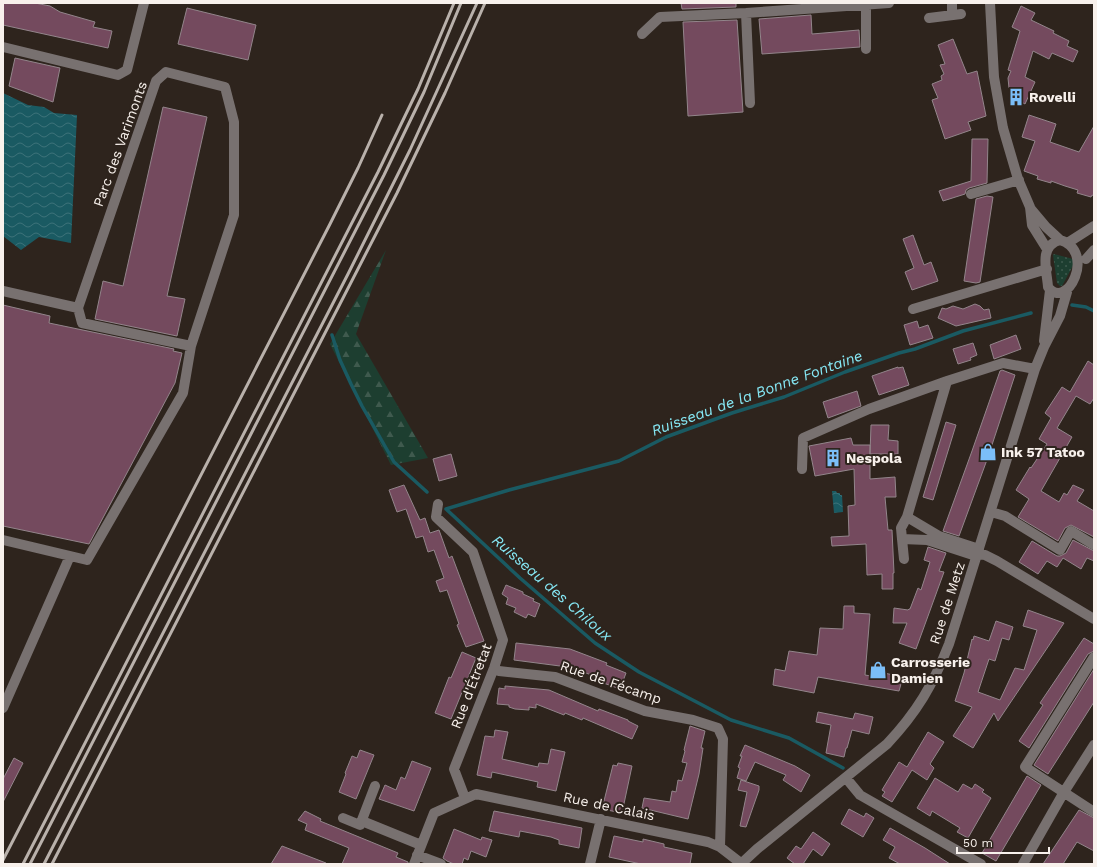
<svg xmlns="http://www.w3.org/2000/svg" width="1097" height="867" viewBox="0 0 1097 867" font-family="'Work Sans',sans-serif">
	<defs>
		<pattern id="green-dots" width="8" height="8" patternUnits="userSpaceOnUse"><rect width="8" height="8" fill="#1d3e30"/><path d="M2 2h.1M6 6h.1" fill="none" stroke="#3f5a4e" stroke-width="1.8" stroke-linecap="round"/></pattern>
		<pattern id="forest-firs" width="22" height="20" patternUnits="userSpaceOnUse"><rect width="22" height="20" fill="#1d3e30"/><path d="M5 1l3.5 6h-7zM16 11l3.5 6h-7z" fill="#3f5a4e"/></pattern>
		<pattern id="water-waves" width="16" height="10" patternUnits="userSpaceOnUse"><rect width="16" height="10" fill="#1a5a62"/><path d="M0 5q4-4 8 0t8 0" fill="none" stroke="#3c7279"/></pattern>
	</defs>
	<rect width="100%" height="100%" fill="#2e241d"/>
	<path fill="url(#green-dots)" d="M1054 254 1073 259 1075 262 1062 286H1060L1057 283 1053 255Z"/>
	<path fill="url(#forest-firs)" d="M386 250 356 334 428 458 391 465 330 344Z"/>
	<path fill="url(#water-waves)" d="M3 93 28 105 44 107 54 113 77 115 71 243 39 237 21 250 3 236Z
		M832 491H836L837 493H840V495H842L843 512 834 513Z"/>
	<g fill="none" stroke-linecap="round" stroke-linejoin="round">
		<path stroke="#1a5a62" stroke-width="3.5" d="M1072 305 1086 307 1094 311
			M332 335 340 360 351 384 362 406 394 462 427 492
			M446 509 509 490 619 461 666 437 732 413 784 397 845 372 899 353 915 349 963 331 1031 313
			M446 509 520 578 595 643 639 672 731 720 789 738 843 768"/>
	</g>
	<path fill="#744a5e" stroke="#93858b" d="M3 3H35L50 6 60 12 95 22 93 27 112 31 108 48 3 25Z
		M681 3H736V7L682 9Z
		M1021 6 1035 13 1031 20 1054 31 1053 33 1069 41 1067 46 1078 51 1073 62 1052 53 1049 59 1033 51 1025 77 1035 82 1025 104 1011 96 1014 92 1009 88 1008 78 1011 71 1008 70 1020 31 1012 27Z
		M187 8 256 25 248 60 178 44Z
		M811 15 812 34 859 30 860 47 762 54 759 19Z
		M737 20 743 112 688 116 683 22Z
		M953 39 967 74 977 71 986 116 968 122 971 130 945 139 932 100 938 98 932 84 942 80 941 76 944 74 940 65 945 64 938 45Z
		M15 58 60 68 53 102 9 86Z
		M163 107 207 117 167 296 185 299 177 336 95 319 103 281 123 286Z
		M1029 115 1056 124 1050 142 1079 152 1094 126V196L1092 195 1091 197 1077 193 1078 190 1065 186 1051 181V183L1037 179 1038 176 1024 171 1035 141 1022 137Z
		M972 139H988L987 183 969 188 966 190 965 194 943 201 939 191 971 181Z
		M987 196 993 197 980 282 976 283 964 281 976 199Z
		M913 235 924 265 931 262 938 281 912 290 905 272 914 268 903 239Z
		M975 304 980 306 984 310 989 309 991 318 956 326 938 318 942 308 946 309 953 306 963 309Z
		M3 305 50 316 49 323 174 349 173 351 182 353 175 383 89 544 3 526Z
		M917 321 919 328 928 325 933 338 910 345 904 325Z
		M1016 335 1021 349 994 359 990 345Z
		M973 343 977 355 970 358 971 360 958 364 953 349Z
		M1088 361 1094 365V398L1090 404 1076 396 1057 428 1072 437 1041 491 1059 502 1064 493 1067 495 1073 485 1084 490 1077 501 1094 511V537L1071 525 1065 528 1058 541 1018 517 1029 499 1016 490 1030 467 1031 468 1047 444 1039 439 1051 418 1045 413 1062 387 1070 392Z
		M898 367V368L903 367 909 385 879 395 872 376Z
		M1002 370 1015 375 988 457 959 536 943 531 972 451 1000 371Z
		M857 391 861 406 828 418 823 402Z
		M946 422 956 425 933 500 923 497Z
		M871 425H889L888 440 898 441V454H870Z
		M851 438 853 445H870V479L895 477 896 497H885L888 530H892L894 573H893V589H882V574L867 575 866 544 832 546 831 537 849 536 848 506 855 505 854 469 815 476 809 446Z
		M451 454 457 476 439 481 433 459Z
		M404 485 420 520 425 518 430 533 439 530 449 558 452 556 484 641 466 647 457 625 459 624 447 590 440 592 436 581 444 578 434 550 428 552 423 536 416 538 406 509 397 512 389 490Z
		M1073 540 1094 551V561L1087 558 1081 569 1063 558 1057 567 1047 561 1038 574 1019 562 1032 541 1057 556H1060L1066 553Z
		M928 547 946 553 939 571 944 572 916 649 899 643 907 623H893L894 608 908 610 909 609H910L918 588 921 590 930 562 924 560Z
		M506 585 523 592V594L534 599 533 601 540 604 535 617 528 614 526 618 514 612 516 608 506 604 508 598 502 594Z
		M844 606H854V613L870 614 865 675 883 678 884 673 903 677 899 691 818 677 814 693 773 685 775 669 785 671 789 651 817 655 820 628 843 629Z
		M1028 610 1064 623 998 721 994 713 973 748 953 736 972 707 955 701 964 673 972 639 973 640 974 636 989 641 996 621 1013 627 1009 640 1002 638 995 661 989 659 978 692 1000 700 1015 668 1024 670 1037 630 1023 626Z
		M1084 638 1094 644V651L1088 654 1029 748 1019 741 1043 705 1040 703Z
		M516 643 570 649 607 663 606 665 626 673 620 689 598 681 600 678 583 672 582 674 560 666 514 660Z
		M462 652 476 658 451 719 435 713 449 677 451 678Z
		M1094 669V702L1048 774 1034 765Z
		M505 686 549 690 598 711 599 709 628 720V721L638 726 632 739 583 718 582 720 565 713 564 715 536 704V708L529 707V710L515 709 509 707V705L497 704 499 688 505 689Z
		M818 712 853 719 855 713 873 717 869 734 852 730 847 748H846L844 757 826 753 831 725 816 722Z
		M690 726 705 731 701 748H703L699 774 688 819 642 808 644 798 670 802 672 791 676 792 678 780 682 781 687 763 682 762 685 751 684 750Z
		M495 730 508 732 502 759 538 767 539 763 548 764 551 749 565 752 556 791 537 787 538 782 492 772 491 778 477 775 485 736 494 737Z
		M928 732 944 742 930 764 934 768 927 780 912 770 892 802 882 796 885 792 882 790 899 762 907 767Z
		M745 745 795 766 810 775 801 792 783 780 786 775 755 762 746 781 737 778 740 768 738 767 742 756H740Z
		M360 750 374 755 356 799 339 792 346 774 345 773 352 756 357 758Z
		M14 758 23 763 3 802V779Z
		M412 761 431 768 414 811 379 799 385 785 396 790 401 777 405 779Z
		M618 763 632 766 622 813 602 809 613 765 617 766Z
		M1027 776 1041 785 996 861 982 853Z
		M935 778 958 792 963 784 972 789 975 784 984 790 982 792 991 798 968 838 957 832 960 828 932 811 930 816 917 808Z
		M741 780 759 786V790L746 827 740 826 747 792 738 790Z
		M849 809 864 817 866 813 874 818 863 837 841 824Z
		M1079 810 1094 818V851L1077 842 1063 864H1043Z
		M305 811 321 819 320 821 398 853 396 857 408 862V864H342L349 848 305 830 307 824 298 820Z
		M494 811 582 828 579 848 559 844V840L551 837 520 831 519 837 489 831Z
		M890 828 925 848 950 864H900L889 858 895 847 883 840Z
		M454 829 481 840 482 837 492 840 486 857 471 851 468 860 464 858 462 864H454L447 861 443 858Z
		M813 832 830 844 822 856 813 849 803 864H795L787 858 796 846 801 849Z
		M614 836 643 842V839L664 844V847L692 853 690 864H641L609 857Z
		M282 846 326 863V864H271Z"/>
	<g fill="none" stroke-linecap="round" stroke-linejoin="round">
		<path stroke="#787170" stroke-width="10" d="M952 3V15
			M990 3 994 77 1003 128 1018 179 1030 207 1032 225 1047 249
			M866 5V49
			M746 13 750 103
			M929 18 961 14
			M642 34 660 17 746 13 889 3
			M3 47 118 75 127 70 144 3
			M971 194 1019 180
			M1030 208 1046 227 1060 240
			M1060 240C1097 251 1067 312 1048 287 1047 271 1038 246 1060 240Z
			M1069 242 1094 226
			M1086 259 1094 250
			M3 291 78 308 156 81 166 72 225 87 234 122V215L191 346
			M913 309 1047 269
			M1044 341 1050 290
			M802 469 803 438 869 409 947 381 1003 363 1035 369
			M438 504 436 517 473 552 503 640 494 668 454 769 465 798
			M991 512 1005 516 1060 550 1071 531 1094 545
			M907 517 939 536 979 549
			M902 539 901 528 907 517 947 381
			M3 540 87 560 183 393 191 346 82 323 78 308
			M977 554 985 555 997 561 1094 619
			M904 559 902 539 927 540 976 556
			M1094 657 1025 767 1094 812
			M494 668 499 671 555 677 645 711 693 720 718 728 723 739 720 847
			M3 708 70 556
			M846 778 860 795 981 864
			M343 818 360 825 375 786
			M362 821 421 845
			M417 855 441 864
			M414 864 434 813 476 794 708 842 720 847 742 864
			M590 864 601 819
			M741 864 757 849 887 744C917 712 933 685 949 644L1035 369 1044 347 1060 316 1067 292
			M1023 864 1064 792 1094 745"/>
		<path stroke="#b9b1ab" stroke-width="3" d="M3 860 330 224 358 168 382 115
			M23 864 378 172 418 89 454 3
			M30 864 384 175 424 92 461 3
			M44 864 348 274 410 150 477 3
			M52 864 397 193 445 93 485 3"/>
	</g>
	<defs>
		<g id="building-bare" transform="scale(1.38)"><path d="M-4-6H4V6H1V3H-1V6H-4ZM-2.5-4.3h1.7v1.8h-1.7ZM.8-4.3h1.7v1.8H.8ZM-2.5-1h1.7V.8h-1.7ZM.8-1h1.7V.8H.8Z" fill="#7bbef8" stroke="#2e241d" stroke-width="2.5" paint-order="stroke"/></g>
		<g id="shop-bare" transform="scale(1.38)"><path d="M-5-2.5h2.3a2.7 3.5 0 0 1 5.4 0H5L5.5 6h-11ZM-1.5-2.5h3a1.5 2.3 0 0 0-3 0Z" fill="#7bbef8" stroke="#2e241d" stroke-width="2.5" paint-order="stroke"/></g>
	</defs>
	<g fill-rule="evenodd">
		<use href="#building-bare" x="1016" y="97"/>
		<use href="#shop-bare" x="988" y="452"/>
		<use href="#building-bare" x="833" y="458"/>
		<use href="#shop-bare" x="878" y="670"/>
	</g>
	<g text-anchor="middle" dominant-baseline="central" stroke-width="4" stroke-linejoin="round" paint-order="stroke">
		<g font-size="14" font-weight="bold" fill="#f8f1ec" stroke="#2e241d" text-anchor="start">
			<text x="1029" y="97">Rovelli</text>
			<text x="1001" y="452">Ink 57 Tatoo</text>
			<text x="846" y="458">Nespola</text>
			<text x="891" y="662">Carrosserie<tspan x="891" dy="16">Damien</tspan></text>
		</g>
		<g font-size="14" fill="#f8f1ec" stroke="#2e241d">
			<text transform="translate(120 144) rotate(-70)">Parc des Varimonts</text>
			<text transform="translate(947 603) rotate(-72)">Rue de Metz</text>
			<text transform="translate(611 682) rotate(19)">Rue de Fécamp</text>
			<text transform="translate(471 686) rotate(-69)">Rue d'Étretat</text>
			<text transform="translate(609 806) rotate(12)">Rue de Calais</text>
		</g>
		<g font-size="15" font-style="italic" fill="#86e8f5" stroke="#2e241d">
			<text transform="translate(757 393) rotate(-20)">Ruisseau de la Bonne Fontaine</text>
			<text transform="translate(552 588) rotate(41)">Ruisseau des Chiloux</text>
		</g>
	</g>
	<rect width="1097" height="867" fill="none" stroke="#f8f1ec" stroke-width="8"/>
	<path d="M957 847v6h92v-6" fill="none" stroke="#f8f1ec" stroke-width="2"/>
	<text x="963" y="847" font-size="12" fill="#f8f1ec" stroke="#2e241d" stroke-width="3" paint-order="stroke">50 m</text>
</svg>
